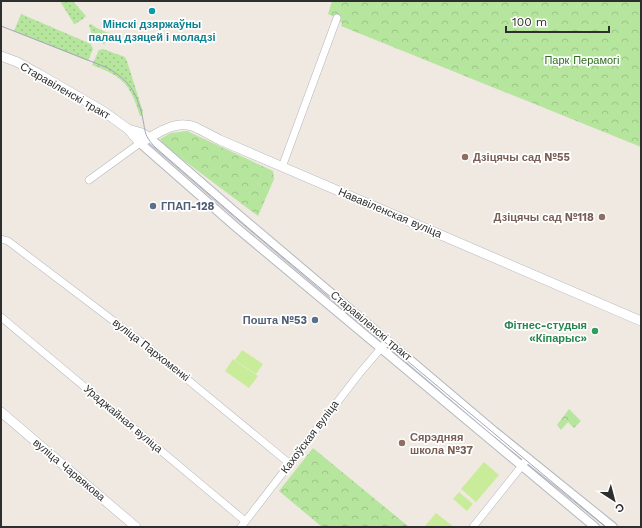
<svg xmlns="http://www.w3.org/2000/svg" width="642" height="528" viewBox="0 0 642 528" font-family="'Work Sans',sans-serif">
	<defs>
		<pattern id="grass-dots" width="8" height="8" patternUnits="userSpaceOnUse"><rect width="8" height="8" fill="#b6e59e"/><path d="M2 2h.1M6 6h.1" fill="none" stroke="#9dc588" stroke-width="1.8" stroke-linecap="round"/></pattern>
		<pattern id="forest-crowns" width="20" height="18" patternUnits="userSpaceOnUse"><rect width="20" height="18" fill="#b6e59e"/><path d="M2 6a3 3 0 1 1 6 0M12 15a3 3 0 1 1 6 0" fill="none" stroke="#9dc588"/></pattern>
	</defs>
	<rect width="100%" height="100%" fill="#efe9e1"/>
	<path fill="url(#grass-dots)" d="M60 1H73L86 16 83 19 75 24H74Z
		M21 14 91 44 93 49 88 61 14 31Z
		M91 24C98 30 108 33 117 35V36L104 44 93 40 89 25Z
		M103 49 125 57 127 61 143 112 142 116H140C130 84 124 77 92 65L99 50Z"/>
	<path fill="url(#forest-crowns)" d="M332 1H641V147L341 26 342 23 337 18 328 14Z
		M187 131 273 171 274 179 258 216 166 147 160 139 171 133Z
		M569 409 581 421 574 428 568 422 561 430 557 425Z
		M313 448 409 527H322L279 491Z"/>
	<path fill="#c9ec9a" d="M242 350 263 364 256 374 235 360Z
		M233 359 258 376 249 388 225 371Z
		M484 462 499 475 476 502 461 489Z
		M459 492 473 504 467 511 453 499Z
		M436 513 454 527H427L425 526Z"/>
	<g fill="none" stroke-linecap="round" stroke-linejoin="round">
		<g stroke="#b4b7c1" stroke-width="8">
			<path id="minor" d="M282 167 337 18
				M89 180 140 143
				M1 239 8 241 148 347 290 464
				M1 317 245 521
				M241 527 359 374 388 340
				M473 527 528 458"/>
		</g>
		<g stroke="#b4b7c1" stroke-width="10">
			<path id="tertiary" d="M150 138 233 210 494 431 613 527
				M140 143 237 228 595 527"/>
		</g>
		<g stroke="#b4b7c1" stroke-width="10">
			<path id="secondary" d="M1 56 17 62 39 74 103 111 128 129 140 143C157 134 175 119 195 127 203 131 212 136 220 140L641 321
				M128 129 142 133 150 138
				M1 412 136 527"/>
		</g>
		<use href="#minor" stroke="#fff" stroke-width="7"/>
		<use href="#tertiary" stroke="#fff" stroke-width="8"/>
		<use href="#secondary" stroke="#fff" stroke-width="9"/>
		<path stroke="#a3a6b8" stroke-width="1" d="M1 26 108 68C129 81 136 91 142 115 146 132 143 135 156 148L253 232 606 527"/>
	</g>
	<circle fill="#0f9aa8" stroke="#fff" stroke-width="1.5" cx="152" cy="11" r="4"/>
	<g fill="#8d6e63" stroke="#fff" stroke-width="1.5">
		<circle cx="465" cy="157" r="4"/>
		<circle cx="602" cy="217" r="4"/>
		<circle cx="402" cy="443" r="4"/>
	</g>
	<g fill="#5c6f8a" stroke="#fff" stroke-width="1.5">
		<circle cx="153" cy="206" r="4"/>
		<circle cx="315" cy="320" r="4"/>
	</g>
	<circle fill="#2e9e5b" stroke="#fff" stroke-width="1.5" cx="595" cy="331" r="4"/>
	<g text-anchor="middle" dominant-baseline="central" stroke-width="3.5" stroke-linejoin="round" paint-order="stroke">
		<g font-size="11" font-weight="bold" fill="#0d838f" stroke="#fff">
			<text x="152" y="24">Мінскі дзяржаўны<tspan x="152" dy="13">палац дзяцей і моладзі</tspan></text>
		</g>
		<g font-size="11" fill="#2c6e1b" stroke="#fff">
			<text x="582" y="60">Парк Перамогі</text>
		</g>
		<g font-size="11" fill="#2e2e2e" stroke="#fff">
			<text transform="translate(65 91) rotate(30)">Старавіленскі тракт</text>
			<text transform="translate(390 213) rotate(23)">Нававіленская вуліца</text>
			<text transform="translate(371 326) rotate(40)">Старавіленскі тракт</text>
			<text transform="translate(151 350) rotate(38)">вуліца Пархоменкі</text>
			<text transform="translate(123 419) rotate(40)">Ураджайная вуліца</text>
			<text transform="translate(310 437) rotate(-53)">Кахоўская вуліца</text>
			<text transform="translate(69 470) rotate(40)">вуліца Чарвякова</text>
		</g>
		<g font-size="11" font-weight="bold" fill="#785e54" stroke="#fff" text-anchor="start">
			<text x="473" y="157">Дзіцячы сад №55</text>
			<text x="594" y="217" text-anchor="end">Дзіцячы сад №118</text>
			<text x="410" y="437">Сярэдняя<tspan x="410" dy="13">школа №37</tspan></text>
		</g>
		<g font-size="11" font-weight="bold" fill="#4e5e75" stroke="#fff" text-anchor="start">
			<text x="161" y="206">ГПАП-128</text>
			<text x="307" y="320" text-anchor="end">Пошта №53</text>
		</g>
		<g font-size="11" font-weight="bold" fill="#27864d" stroke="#fff" text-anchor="end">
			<text x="587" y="325">Фітнес-студыя<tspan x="587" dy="13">«Кіпарыс»</tspan></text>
		</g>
	</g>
	<rect width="642" height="528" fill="none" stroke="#2e2e2e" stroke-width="4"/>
	<g transform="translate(614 500) rotate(144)" stroke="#ffffff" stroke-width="3" paint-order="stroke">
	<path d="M0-3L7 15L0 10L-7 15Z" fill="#2e2e2e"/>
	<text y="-6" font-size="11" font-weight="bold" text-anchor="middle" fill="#2e2e2e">С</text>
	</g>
	<path d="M506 26v6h103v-6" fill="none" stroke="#2e2e2e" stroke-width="2"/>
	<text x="512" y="26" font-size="12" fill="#2e2e2e" stroke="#ffffff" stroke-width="3" paint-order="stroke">100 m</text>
</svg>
